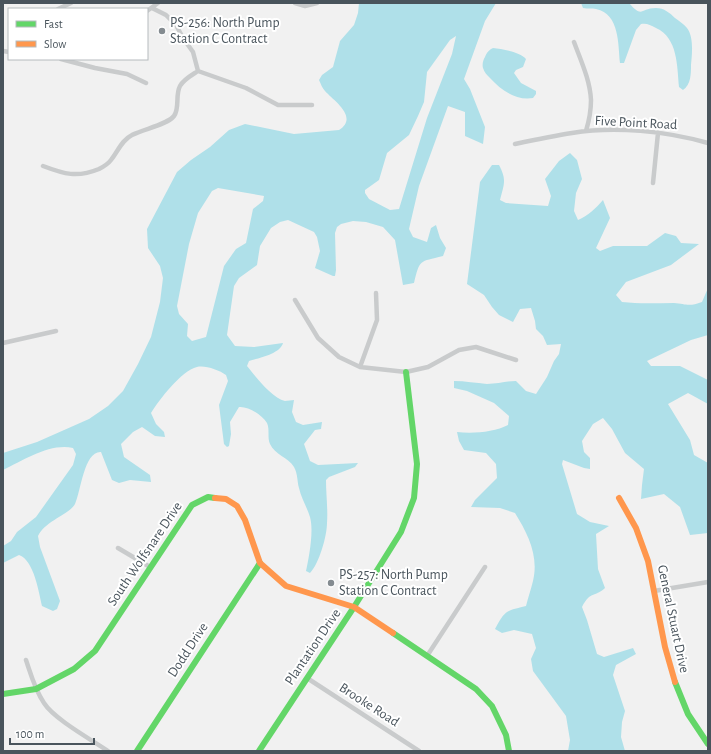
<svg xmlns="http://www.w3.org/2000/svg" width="711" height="754" viewBox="0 0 711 754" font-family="'Alegreya Sans',sans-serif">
	<rect width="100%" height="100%" fill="#f1f1f1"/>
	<path fill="#afe0e9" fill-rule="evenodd" d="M359 3H496L485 21 464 79 470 89 485 127 483 144 465 136V112L448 106 419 186 409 229 413 237 427 242 431 228 436 225 440 238 446 248 443 256C419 262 420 259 414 283L403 285 395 240 383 227 366 222 353 221 341 224 337 227 335 233 336 270 335 276H333L315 268 320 251 317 237 314 232 288 220 280 222 271 228 260 246 257 265 239 278 234 286 227 335 235 346 254 347 283 343C280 354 259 358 249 361L247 366C255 376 272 398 285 401 287 401 292 400 294 400L292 412 296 422 303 425 322 422 321 429 315 430 304 444 310 461 318 465 358 463 355 467 329 477 326 480C326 494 328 509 327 523 327 536 319 564 310 573L306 571C309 557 314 531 310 517 307 507 301 498 299 488 297 482 298 474 294 467 288 457 275 455 270 444 267 438 270 429 267 423 262 415 248 406 239 407L230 422 231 434 229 446 227 447 224 444 219 405 228 381 226 375C219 370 205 365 197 367 181 371 159 400 151 413L156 424 164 432 165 437 155 436 142 427 133 432 121 444 124 457 150 475 151 482 130 480 119 483 112 480 101 452C84 451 81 491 75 504 70 514 45 521 38 536L40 547 60 601 57 609 53 611 42 606C39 593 34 560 19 555L3 563V546L11 541 17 532 36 517 73 465 76 454 73 448C50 443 24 460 3 470V453L37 442 89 419 108 406 123 391 138 364 151 337 160 302 163 278 160 266 148 248 147 229 177 172 191 160 210 147 229 130 245 124 294 134 339 130C359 117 334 101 325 91 322 88 321 84 319 80L322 75 333 67 340 41 354 25 358 13ZM456 36 452 54 427 118 399 209 390 210 369 199 365 193V190L379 180 387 153 409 135 418 116 424 102 427 72 450 40ZM218 188 264 196 263 201 253 209 246 243 236 249 224 266 206 337 192 341 187 336 188 324 179 314 177 306 189 244 198 213 212 191Z
		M581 3H629C643 19 640 8 656 8 664 8 670 13 675 18 679 21 684 24 687 28 694 37 692 54 691 65 691 73 691 85 683 90L679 87C677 66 678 38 656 28 650 25 647 23 641 24L636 30 624 63H620C618 45 620 14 596 9 592 8 588 9 583 8Z
		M493 48C502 49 520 52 526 59L523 67 516 70 514 73 521 83 536 91V94L533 98C516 101 501 90 490 78 487 75 484 72 483 68 482 65 483 60 485 57 487 52 489 50 493 48Z
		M570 153 577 160 582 179 576 193 574 211 578 220C588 216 596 208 603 200L610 218 596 248 600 251 613 246H647L665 233 676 236 681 243 699 244 671 265 626 282 616 295 622 302C639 304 656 303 674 303 686 304 689 307 702 302L708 288V335L691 340 647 361 651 366H680L708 380V404L688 393 668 404 690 440 694 455 708 463V533L690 535 680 507 664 494 641 499 642 485 644 469 625 453 612 429 603 418 593 424 582 441 584 452 590 458V469L584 468 563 460 562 464 577 514 590 522 609 526 596 534 598 569 605 588C594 598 591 590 582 607L587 620 597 654 604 657 633 648 636 654 616 665 613 675 625 711 622 722 621 737 625 751H568L570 740 566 716 533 671 531 659 536 648 532 634 514 630 502 633 495 629C505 610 506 611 526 606 528 598 531 589 533 581 539 556 528 534 515 513L500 508 471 507 475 500 497 478 496 464 486 453 464 450 459 441 457 432C473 434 495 432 508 425L509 416 494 403 467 391 454 388V381C465 381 476 383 487 384 497 384 506 381 516 381L526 391 536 394 547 377 554 361 559 354 561 344 547 345 543 336 536 329 535 321 531 308 520 309 513 322 499 315 492 307 484 295 467 284 480 182 492 165H499C507 180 504 184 500 200L506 203 548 206 551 196 545 179 559 161Z"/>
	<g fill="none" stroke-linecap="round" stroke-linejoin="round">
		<path stroke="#c9cbcc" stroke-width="4.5" d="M295 3 305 6 317 3
			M152 8 166 15 176 25 183 38 193 52 198 71
			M58 9 71 3
			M147 11 158 3
			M574 42C581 61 590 80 591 100 591 110 589 121 586 131
			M3 51 9 52
			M61 59 95 68 127 74 146 83
			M198 71 246 88 278 105H312
			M515 144C534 140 553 136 572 133 615 126 666 131 708 143
			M43 166C64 174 77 178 99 169 103 167 108 164 111 160 118 151 122 140 132 135 143 129 167 125 174 116 180 108 175 95 180 86 184 79 192 75 198 71
			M653 183 658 133
			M295 300 318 338 339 357 360 367 406 372 428 367 459 350 476 347 516 360
			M3 343 56 331
			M360 367 377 320 376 293
			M118 548 150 567
			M654 591 708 582
			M427 656 485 567
			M26 660C31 675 35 690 44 703 54 719 92 740 108 751
			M307 678 419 751"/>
		<path stroke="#63d668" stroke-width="6" d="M393 633 476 689 492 706 506 735 509 751
			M675 682 688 714 708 744
			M3 694 36 689 74 669 95 651 192 505 208 497 215 498
			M137 751 260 563
			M259 751 354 607 401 532 414 498 417 464 406 372"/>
		<path stroke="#ff974d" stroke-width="6" d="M215 498 226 499 237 506 245 520 260 563 286 586 354 607 393 633
			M619 498 636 528 648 561 665 647 675 682"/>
	</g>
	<g fill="#848b90" stroke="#fff" stroke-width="1.5">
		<circle cx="162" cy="31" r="4"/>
		<circle cx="331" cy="583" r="4"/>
	</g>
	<g text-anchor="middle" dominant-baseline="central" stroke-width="4" stroke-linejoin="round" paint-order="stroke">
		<g font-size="14" fill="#49545c" stroke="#fff" text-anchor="start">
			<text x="170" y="23">PS-256: North Pump<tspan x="170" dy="16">Station C Contract</tspan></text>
			<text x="339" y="575">PS-257: North Pump<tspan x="339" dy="16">Station C Contract</tspan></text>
		</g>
		<g font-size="14" fill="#49545c" stroke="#fff">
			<text transform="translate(636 123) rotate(3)">Five Point Road</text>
			<text transform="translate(145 554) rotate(-56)">South Wolfsnare Drive</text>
			<text transform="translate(673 619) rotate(78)">General Stuart Drive</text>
			<text transform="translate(313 647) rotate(-56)">Plantation Drive</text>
			<text transform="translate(188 650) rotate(-57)">Dodd Drive</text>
			<text transform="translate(369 705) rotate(33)">Brooke Road</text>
		</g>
	</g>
	<rect width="711" height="754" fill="none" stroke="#49545c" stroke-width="8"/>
	<rect x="8" y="8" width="140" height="52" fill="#ffffff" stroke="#b6bbbe"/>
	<rect x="16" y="21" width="20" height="6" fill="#63d668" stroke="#b6bbbe"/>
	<text x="44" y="28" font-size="12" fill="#49545c">Fast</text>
	<rect x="16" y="41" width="20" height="6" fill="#ff974d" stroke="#b6bbbe"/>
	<text x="44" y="48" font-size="12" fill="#49545c">Slow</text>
	<path d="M10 738v6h84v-6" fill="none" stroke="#49545c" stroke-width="2"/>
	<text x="16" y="738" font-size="12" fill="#49545c" stroke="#ffffff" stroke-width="3" paint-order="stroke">100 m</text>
</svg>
